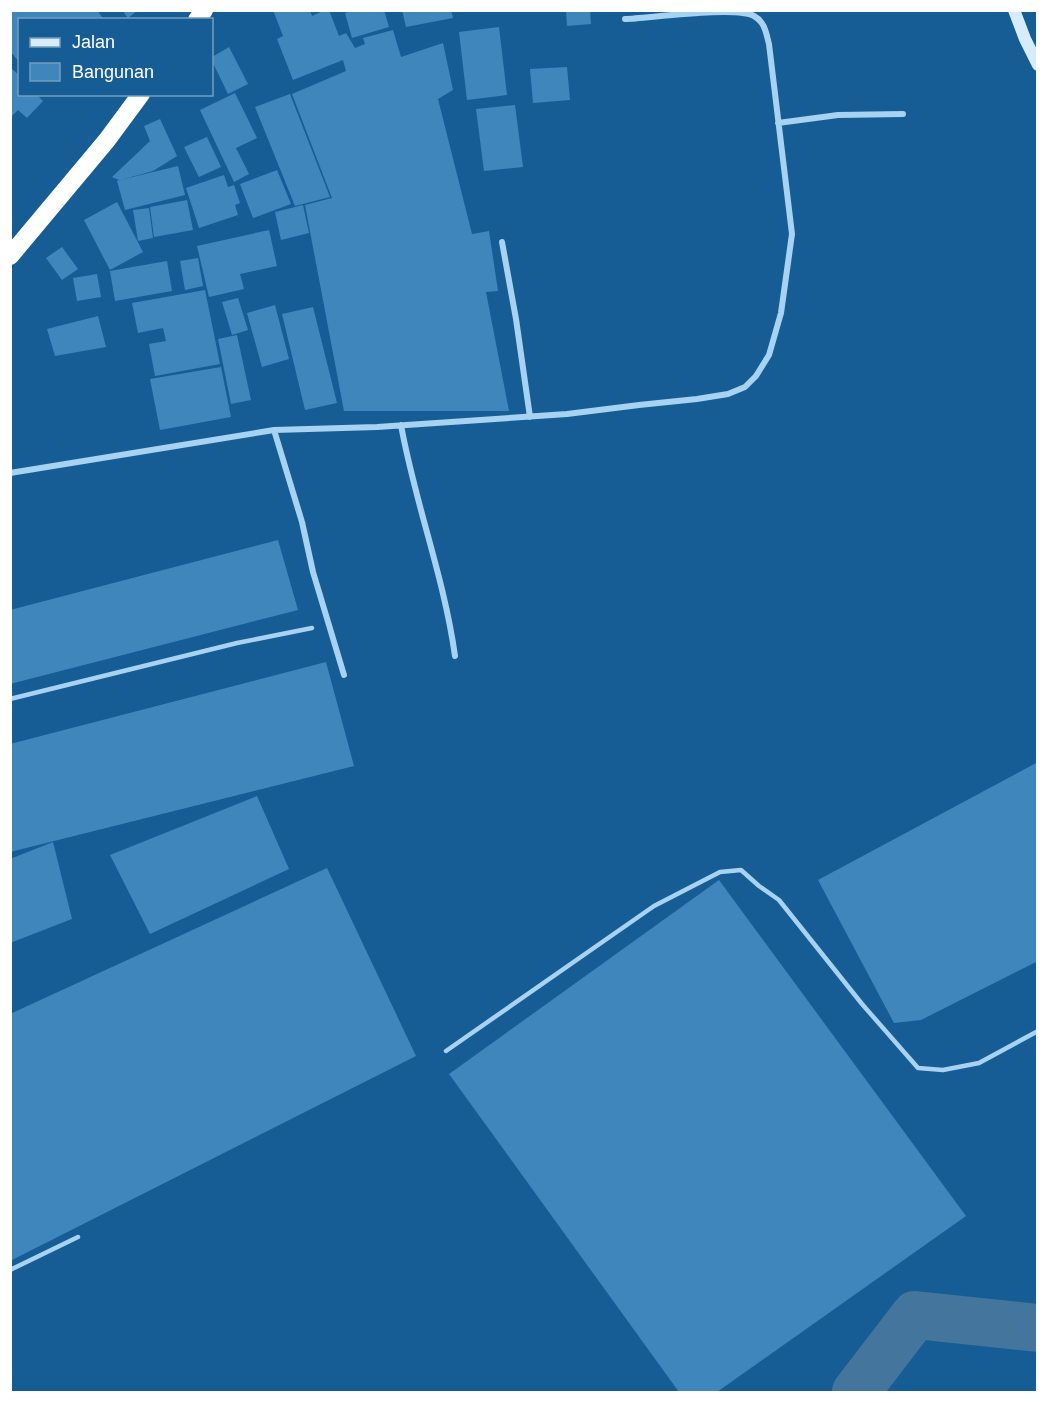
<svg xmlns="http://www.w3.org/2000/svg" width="1048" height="1403" viewBox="0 0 1048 1403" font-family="Helvetica,sans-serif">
	<rect width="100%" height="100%" fill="#175d95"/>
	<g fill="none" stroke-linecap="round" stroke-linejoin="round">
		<path stroke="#44759d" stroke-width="48" d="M856 1392 915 1315 1038 1328"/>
	</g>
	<path fill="#3f86bd" d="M10 10H97L104 20H20V63L10 51Z
		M122 10H138L128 18Z
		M273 10H310L312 16 325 10H329L339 36 346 33 355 48 365 44 363 38 393 30 401 57 443 43 453 90 438 99 472 234 489 231 498 291 486 292 509 411H344L305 205 332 198 292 94 346 71 343 60 293 80 277 39 283 36Z
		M354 10H384L389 27 352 38 345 13Z
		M402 10H451L453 18 406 27Z
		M566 10H590L591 24 567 26Z
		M499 27 507 95 467 100 459 32Z
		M229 47 248 84 228 94 212 61V57Z
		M10 67 20 76V94H36L43 101 27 118 18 110 10 118Z
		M567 67 570 100 533 103 530 69Z
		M235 93 257 138 236 148 249 174 234 182 200 110Z
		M290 94 330 197 295 206 255 107Z
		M515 105 523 167 484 171 476 109Z
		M160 119 177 156 153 171 120 180 178 166 185 195 125 210 117 181 119 180 112 177 150 141 144 126Z
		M207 137 221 167 199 177 184 147Z
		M277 170 291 204 253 218 240 184Z
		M224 175 228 187 234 185 240 203 235 205 238 215 199 228 186 188Z
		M187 200 193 230 154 237 150 207Z
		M117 202 143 252 110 270 84 220Z
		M303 205 309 233 281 240 275 212Z
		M149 208 153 238 138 241 133 210Z
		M269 230 277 266 240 274 244 289 209 297 197 246Z
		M62 247 78 269 62 280 46 258Z
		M198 258 203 286 185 290 180 261Z
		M167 261 172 291 115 301 110 271Z
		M97 274 101 297 77 301 73 278Z
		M205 290 220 364 155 376 149 344 166 341 163 328 138 333 132 303Z
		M238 298 248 330 232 335 222 302Z
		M275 305 289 359 262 367 247 313Z
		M313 307 337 403 305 410 282 314Z
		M98 316 106 347 55 356 47 329Z
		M237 335 251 400 231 404 218 339Z
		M221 367 231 417 160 430 150 379Z
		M278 540 298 610 10 684V610Z
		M326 662 354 766 10 852V744Z
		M1038 762V961L921 1020 894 1023 818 880Z
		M257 796 289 869 150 934 110 855Z
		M53 842 72 919 10 943V859Z
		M327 868 416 1056 10 1261V1014Z
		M719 880 966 1216 717 1392H679L449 1074Z"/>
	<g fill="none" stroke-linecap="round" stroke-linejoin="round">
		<path stroke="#a8d2f1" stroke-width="4.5" d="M10 699 237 643 312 628
			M446 1051 654 906 720 872 741 870 759 886 779 900 862 1004 918 1068 943 1070 979 1063 1038 1031
			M10 1270 78 1237"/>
		<path stroke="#a8d2f1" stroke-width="6" d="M778 123 838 115 903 114
			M502 242 516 319 530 417
			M401 425C415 503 444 577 455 656
			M274 430 302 522 313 572 344 675
			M10 473 274 430 377 427 567 414 639 405 697 399 728 394 745 387 756 376 769 355 781 313 792 234 769 44C766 33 765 22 754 16 736 6 650 18 625 19"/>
		<path stroke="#d6ebfc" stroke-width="12" d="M1014 10 1025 39 1038 65"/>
		<path stroke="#fff" stroke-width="18" d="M197 20 204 10
			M10 256 107 140 141 94"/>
	</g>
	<rect width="1048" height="1403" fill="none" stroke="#ffffff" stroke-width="24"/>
	<rect x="18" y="18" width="195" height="78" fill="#175d95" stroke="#749ebf" stroke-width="1.5"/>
	<rect x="30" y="38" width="30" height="9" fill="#d6ebfc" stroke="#749ebf" stroke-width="1.5"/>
	<text x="72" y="48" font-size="18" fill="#ffffff">Jalan</text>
	<rect x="30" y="63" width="30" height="18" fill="#3f86bd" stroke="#749ebf" stroke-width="1.5"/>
	<text x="72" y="78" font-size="18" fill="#ffffff">Bangunan</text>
</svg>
